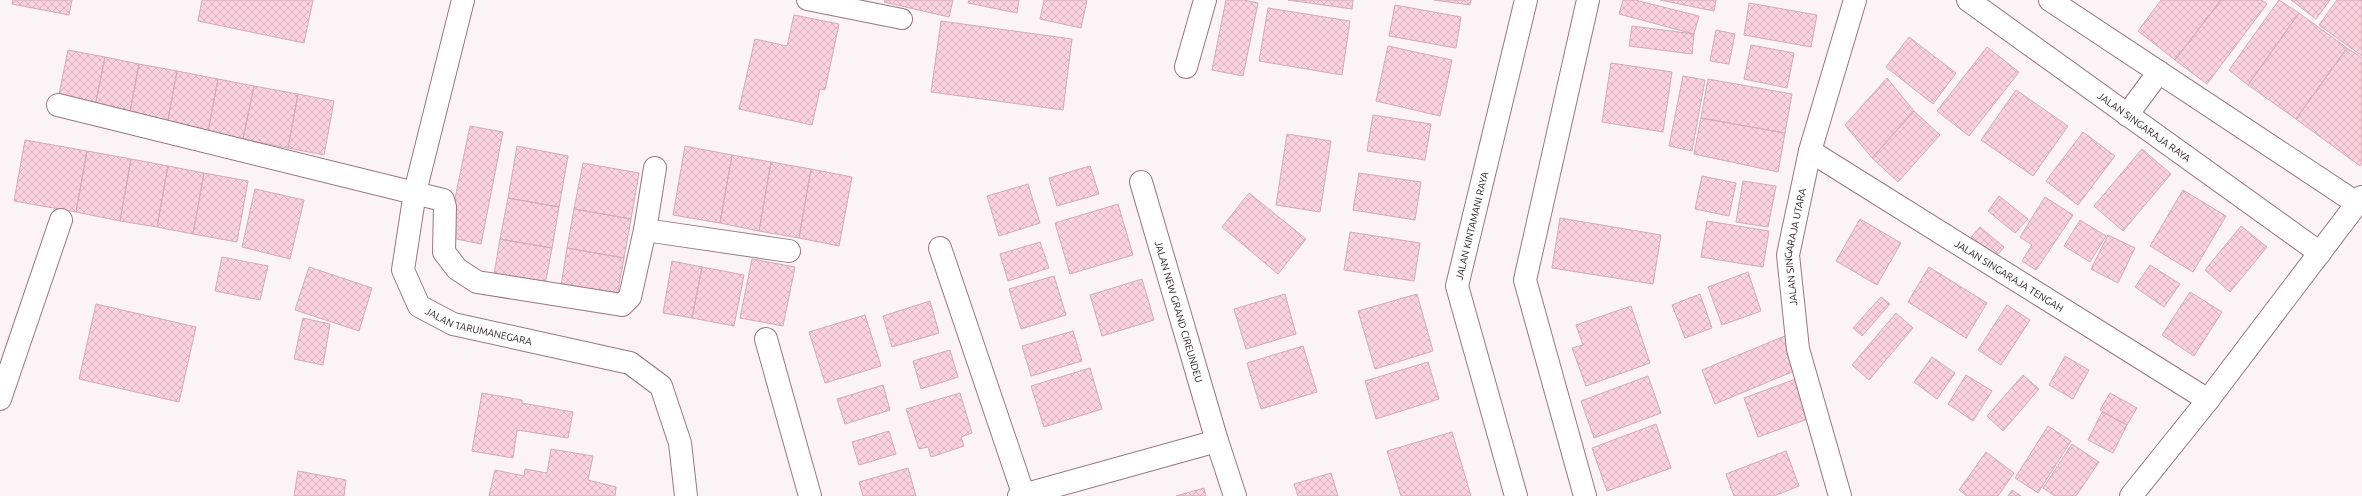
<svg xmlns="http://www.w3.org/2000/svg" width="2362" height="496" viewBox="0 0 2362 496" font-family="Ubuntu,sans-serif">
	<defs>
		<pattern id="building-cross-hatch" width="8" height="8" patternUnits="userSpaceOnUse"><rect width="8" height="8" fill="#fad1de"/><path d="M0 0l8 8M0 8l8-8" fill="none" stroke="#d6b3be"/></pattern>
	</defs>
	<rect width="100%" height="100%" fill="#fbf3f5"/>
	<path fill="url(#building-cross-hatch)" stroke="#d2acb9" d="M13 0H72L69 15 12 4Z
		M202 0H313L304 43 198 21Z
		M885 0H953L949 17 884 2Z
		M969 0H1019L1017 13 968 3Z
		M1044 0H1087L1081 28 1040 19Z
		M1226 0H1244L1258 3 1243 76 1212 70Z
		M1288 0H1353L1352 9Z
		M1434 0H1471L1470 5Z
		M1623 0H1635L1699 16 1694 34 1619 14Z
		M1660 0H1716L1714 11Z
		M2161 0H2221L2175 60 2138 31Z
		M2221 0H2262L2267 4 2207 84 2175 60Z
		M2279 0 2299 13 2248 85 2229 70Z
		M2291 0H2330L2316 19Z
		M2337 0H2362V56L2319 25Z
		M1749 3 1817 15 1811 47 1744 35Z
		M1395 5 1461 17 1456 48 1389 36Z
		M1268 8 1350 21 1342 75 1259 61Z
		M2299 13 2347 48 2296 119 2248 85Z
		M794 15 839 24 825 90 820 89 812 125 739 109 755 39 787 46Z
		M941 21 1072 39 1063 110 931 92Z
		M1632 26 1694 34 1692 54 1629 46Z
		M1716 30 1735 34 1729 64 1710 61Z
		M1909 37 1956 73 1933 104 1886 67Z
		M1751 45 1794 53 1787 88 1744 79Z
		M1388 46 1452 60 1440 116 1376 101Z
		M1987 47 2019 72 1969 136 1937 111Z
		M2347 48 2362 58V163L2360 166 2296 119Z
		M68 50 105 57 94 111 57 104Z
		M105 57 139 64 129 117 94 111Z
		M1611 63 1672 72 1663 132 1602 122Z
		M139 64 177 71 167 125 129 117Z
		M177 71 218 79 208 132 167 125Z
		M1683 76 1705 80 1692 151 1669 146Z
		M1887 78 1914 111 1872 158 1845 125Z
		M218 79 254 86 243 139 208 132Z
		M1708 79 1792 94 1785 133 1701 118Z
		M254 86 298 94 288 148 243 139Z
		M2016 90 2068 126 2033 176 1981 140Z
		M298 94 334 101 324 155 288 148Z
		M1914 111 1940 135 1898 182 1872 158Z
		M1373 115 1431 124 1425 160 1367 151Z
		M1701 118 1785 133 1778 172 1694 154Z
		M470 126 503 132 481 244 447 237Z
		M2083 132 2115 156 2078 205 2046 181Z
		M1287 134 1331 141 1320 212 1276 205Z
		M25 140 87 151 76 212 14 201Z
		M517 146 568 156 559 207 508 198Z
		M685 146 732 155 720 223 673 215Z
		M2142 149 2171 174 2123 231 2094 206Z
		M87 151 131 159 120 221 76 212Z
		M732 155 771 162 759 231 720 223Z
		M131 159 168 166 157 227 120 221Z
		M771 162 811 169 799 238 759 231Z
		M583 163 639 173 631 219 574 209Z
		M168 166 204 173 193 234 157 227Z
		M1090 166 1099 194 1057 206 1049 178Z
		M811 169 852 177 839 246 799 238Z
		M204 173 248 181 237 242 193 234Z
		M1359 173 1421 182 1415 220 1353 210Z
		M1702 176 1736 183 1729 216 1695 209Z
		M1743 181 1776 186 1768 227 1736 222Z
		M1028 184 1040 223 999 236 987 196Z
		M255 189 304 200 290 259 242 247Z
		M2183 190 2226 216 2193 272 2150 246Z
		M1249 193 1306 239 1278 274 1222 227Z
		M1999 196 2028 219 2015 233 1988 211Z
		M2045 197 2073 215 2036 270 2022 261 2032 245 2020 237Z
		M508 198 559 207 552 248 500 239Z
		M1118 204 1133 255 1070 274 1055 223Z
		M574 209 631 219 624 258 567 248Z
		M1560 218 1661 235 1653 284 1552 268Z
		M1860 219 1901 243 1877 285 1836 261Z
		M2080 220 2106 236 2090 262 2064 246Z
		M1707 221 1769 231 1763 267 1701 257Z
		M2241 226 2267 247 2230 292 2205 270Z
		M1980 227 2004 247 1995 258 1971 237Z
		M1350 232 1420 243 1414 281 1344 270Z
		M2108 235 2135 248 2118 283 2091 269Z
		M500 239 552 248 544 290 493 280Z
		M1040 242 1049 268 1008 281 1000 254Z
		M567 248 624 258 616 302 560 292Z
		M222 257 268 266 260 300 215 291Z
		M752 259 795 267 783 326 740 318Z
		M672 261 702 267 692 318 663 313Z
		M2150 265 2180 284 2164 307 2135 287Z
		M309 267 372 288 359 331 295 310Z
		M702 267 744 275 734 326 692 318Z
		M1929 267 1987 303 1966 338 1908 302Z
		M1748 272 1761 311 1722 325 1708 287Z
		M1054 276 1066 315 1021 329 1009 289Z
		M1142 279 1154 320 1102 336 1090 295Z
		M2190 292 2222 312 2194 356 2162 335Z
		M1285 294 1296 334 1246 349 1234 309Z
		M1417 294 1433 351 1375 369 1358 311Z
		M1700 294 1712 328 1685 338 1672 305Z
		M1881 297 1890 304 1862 336 1853 328Z
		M930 301 939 333 892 347 883 316Z
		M96 304 196 327 179 402 79 379Z
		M2007 305 2030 320 2001 365 1978 350Z
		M1631 306 1650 363 1586 386 1572 348 1583 345 1576 325Z
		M1896 313 1913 328 1869 380 1852 365Z
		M865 315 881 366 825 383 809 332Z
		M303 318 330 324 323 365 294 359Z
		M1073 331 1082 361 1031 376 1022 346Z
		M1785 336 1799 369 1715 404 1702 370Z
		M1303 346 1317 392 1261 409 1247 363Z
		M950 350 958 377 921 389 913 361Z
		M2065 356 2089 370 2073 399 2049 385Z
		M1932 357 1955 373 1937 399 1914 382Z
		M1428 362 1439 399 1376 419 1365 381Z
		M1090 368 1102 409 1044 427 1031 386Z
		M1966 375 1992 391 1973 421 1948 404Z
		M2023 375 2039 389 2003 431 1987 416Z
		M1648 376 1661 413 1594 438 1581 401Z
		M1801 377 1816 416 1758 437 1744 398Z
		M883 385 890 410 845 424 837 399Z
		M482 393 522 400V403L573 412 568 438 517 430 513 458 472 451Z
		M960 393 972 433 961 437 964 446 931 457 928 447 919 449 906 409Z
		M2110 393 2137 408 2127 425 2100 410Z
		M2102 412 2127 425 2113 453 2088 440Z
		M1656 424 1671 468 1607 491 1592 448Z
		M2048 426 2071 441 2038 493 2015 478Z
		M889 431 896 454 859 465 852 442Z
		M1452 432 1471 496H1401L1387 451Z
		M2072 444 2099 462 2076 496H2055L2043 488Z
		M551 449 593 456 588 480 616 487 615 496H489L495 470 524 476 525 469 547 473Z
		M1786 451 1799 486 1774 496H1734L1726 474Z
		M1986 452 2014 473 1998 496H1967L1959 490Z
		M908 468 916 496H863L859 482Z
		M298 471 346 480 344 496H294Z
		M1331 473 1338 496H1298L1294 484Z
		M1204 488 1206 496H1176Z
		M2012 490 2021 496H2008Z"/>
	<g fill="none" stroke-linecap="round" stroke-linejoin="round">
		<g stroke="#997682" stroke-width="22">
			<path id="lane" d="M807 0 902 19"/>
		</g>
		<g stroke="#997682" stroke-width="24">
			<g id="street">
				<path id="s1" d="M1968 0 2320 253"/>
				<path d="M2050 0 2358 204"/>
				<path d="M1186 67 1205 0"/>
				<path d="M58 105 443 200 445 207 444 252 457 269 477 282 622 305 630 297 645 230 789 251"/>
				<path d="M2127 115 2159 72"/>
				<path id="s2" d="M1810 151 2208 400"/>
				<path id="s3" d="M1141 182 1217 441 1235 496"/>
				<path d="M645 230 655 168"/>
				<path d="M940 248 1024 496"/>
				<path d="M766 339 810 496"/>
				<path d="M0 399 61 220"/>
				<path d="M1019 496 1217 441"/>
				<path id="s4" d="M1516 496 1457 286 1526 0"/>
				<path d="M1585 496 1525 280 1588 0"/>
				<path id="s5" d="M1840 496 1798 349 1788 255 1810 151 1855 0"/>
				<path d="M2131 496 2208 400 2362 197"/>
			</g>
		</g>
		<g stroke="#997682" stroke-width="24">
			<g id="secondary">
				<path id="s6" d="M463 0 415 192 403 270 419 306 453 324 630 363 661 386 680 443 686 496"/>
			</g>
		</g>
		<use href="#lane" stroke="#fff" stroke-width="20"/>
		<use href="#street" stroke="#fff" stroke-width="22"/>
		<use href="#secondary" stroke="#fff" stroke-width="22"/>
	</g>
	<g text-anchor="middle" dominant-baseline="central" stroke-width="3" stroke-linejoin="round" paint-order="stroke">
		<g font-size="10" fill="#291b20" stroke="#fbf3f5">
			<text stroke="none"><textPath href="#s1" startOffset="217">JALAN SINGARAJA RAYA</textPath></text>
			<text stroke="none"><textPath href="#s4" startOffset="280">JALAN KINTAMANI RAYA</textPath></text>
			<text stroke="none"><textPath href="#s5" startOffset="256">JALAN SINGARAJA UTARA</textPath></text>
			<text stroke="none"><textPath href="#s2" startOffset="235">JALAN SINGARAJA TENGAH</textPath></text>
			<text stroke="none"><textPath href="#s3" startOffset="135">JALAN NEW GRAND CIREUNDEU</textPath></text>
			<text stroke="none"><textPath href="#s6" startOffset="380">JALAN TARUMANEGARA</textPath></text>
		</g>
	</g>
</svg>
